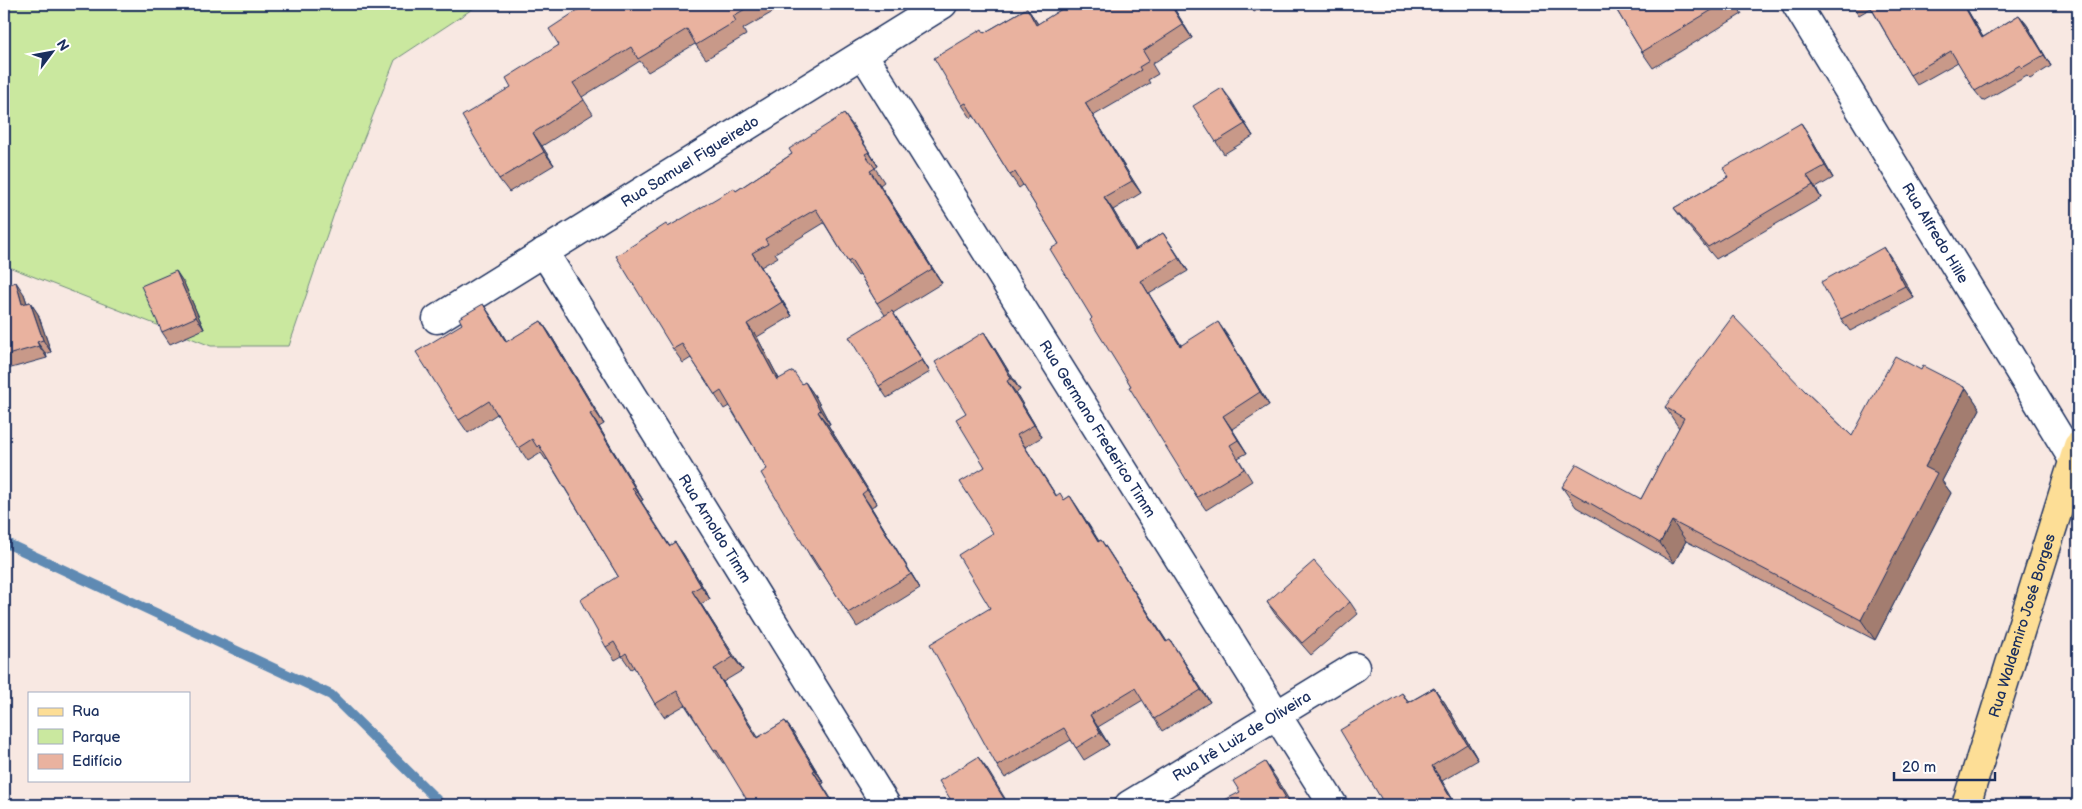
<svg xmlns="http://www.w3.org/2000/svg" width="2082" height="809" viewBox="0 0 2082 809" font-family="'Balsamiq Sans',sans-serif">
	<rect width="100%" height="100%" fill="#f8e8e2"/>
	<filter id="ink" filterUnits="userSpaceOnUse"><feTurbulence type="fractalNoise" baseFrequency=".02" numOctaves="2"/><feDisplacementMap in="SourceGraphic" scale="10" xChannelSelector="R" yChannelSelector="G"/><feConvolveMatrix kernelMatrix="1 2 1 2 8 2 1 2 1" color-interpolation-filters="sRGB"/></filter>
	<g filter="url(#ink)">
		<path fill="#cae89f" stroke="#728c7e" d="M4 4H480L395 60 335 211 289 346H211L4 265Z"/>
		<g fill="none" stroke-linecap="round" stroke-linejoin="round">
			<path stroke="#5f8ab3" stroke-width="10" d="M4 542 331 695 442 805"/>
			<g stroke="#1b2f5e" stroke-width="31">
				<g id="minor">
					<path id="s1" d="M1796 4 2074 461"/>
					<path id="s2" d="M863 54 1333 805"/>
					<path id="s3" d="M544 252 886 805"/>
					<path id="s4" d="M437 319 943 4"/>
					<path id="s5" d="M1129 805 1355 667"/>
				</g>
			</g>
			<g stroke="#1b2f5e" stroke-width="31">
				<g id="major">
					<path id="s6" d="M1966 805 2078 446"/>
				</g>
			</g>
			<use href="#minor" stroke="#fff" stroke-width="28"/>
			<use href="#major" stroke="#fdde96" stroke-width="28"/>
		</g>
		<path fill="#c89989" stroke="#1b2f5e" d="M587 4H787L743 29 746 35 706 59 695 44 648 72 640 61 582 97 593 114 542 146 554 165 509 192 499 179 511 87 559 45Z
			M1070 4H1185L1175 10 1192 38 1152 64 1158 74 1148 80 1150 83 1093 116 1141 193 1113 210 1136 249 1163 233 1188 271 1149 294 1181 345 1227 335 1269 405 1232 429 1247 453 1238 458 1252 481 1206 510 1197 497 1131 386 1092 318 1059 244 1023 185 1019 188 1010 175 974 116 971 118 962 105 984 33 1027 8 1038 24Z
			M1248 4H1268L1254 12Z
			M1613 4H1736L1742 14 1653 68 1642 52Z
			M1851 4H1964L1983 37 2019 15 2027 25 2051 66 2030 79 2027 76 1983 101 1975 91 1958 62 1917 85 1910 75 1871 8 1859 15Z
			M1222 88 1253 136 1224 154 1216 142Z
			M844 114 878 166 875 168 884 182 880 185 942 283 893 313 930 372 887 398 879 386 885 315 877 303 860 275 858 276 848 262 824 223 775 253 778 257 761 267 792 316 757 337 779 379 802 384 805 382 815 396 830 424 828 425 877 504 871 507 920 588 857 627 848 613 820 569 819 570 810 556 767 469 729 406 724 409 691 358 683 363 673 349 668 227 736 191 792 154Z
			M1801 123 1809 135 1833 178 1816 188 1821 198 1716 259 1683 220 1674 208 1728 177Z
			M1892 259 1914 298 1850 331 1841 319Z
			M184 283 204 329 170 344 162 332Z
			M4 286 24 294 27 303 30 302 38 314 51 352 46 354 47 358 4 370Z
			M492 317 507 342 541 321 550 334 604 424 599 427 643 500 641 501 669 546 675 542 684 555 710 599 701 604 743 670 723 682 758 738 785 721 795 735 824 783 822 784 724 763H723L714 750 685 705 664 717 655 704 634 667 631 669 622 656 615 660 606 647 618 576 547 459 546 460 541 453 528 461 497 414 468 433 459 420 462 324Z
			M984 332 992 344 1020 390 1016 393 1042 437 1025 447 1056 495 1064 500 1070 496 1078 508 1099 541 1101 540 1109 552 1167 642 1170 640 1210 702 1162 731 1143 700 1098 727 1109 745 1084 760 1071 740 1005 778 997 766 990 608 993 533 985 467 966 413Z
			M1921 370 1966 388 1980 409 1942 481 1951 493 1875 640 1686 541 1674 563 1576 507 1562 487 1641 499 1679 428 1665 407 1805 391 1852 436Z
			M1267 602H1350L1358 614 1311 655 1275 614Z
			M1434 688 1445 703 1478 760 1442 781 1456 805H1385L1402 693 1409 702Z"/>
		<path fill="#a37d6f" stroke="#1b2f5e" d="M1170 4 1175 10 1192 38 1183 25Z
			M1963 4H1964L1989 48 1982 38Z
			M1027 8 1036 21 1045 38 1036 25Z
			M2019 15 2027 25 2051 66 2044 55Z
			M1222 88 1231 100 1253 136 1245 124Z
			M1085 103 1093 116 1141 193 1132 181Z
			M844 114 854 127 878 166 869 152Z
			M1801 123 1809 135 1833 178 1825 166Z
			M533 133 542 146 554 165 544 152Z
			M870 171 880 185 942 283 932 269Z
			M1807 176 1816 188 1821 198 1813 185Z
			M1104 197 1113 210 1144 262 1135 250Z
			M1163 233 1172 246 1188 271 1179 258Z
			M1884 247 1892 259 1914 298 1905 286Z
			M752 253 761 267 792 316 782 302Z
			M176 271 184 283 204 329 196 317Z
			M1141 281 1189 359 1180 346Z
			M16 282 24 294 31 316 22 304Z
			M30 302 38 314 51 352 43 340Z
			M483 304 492 317 515 355 506 342Z
			M892 311 900 323 930 372 922 360Z
			M541 321 550 334 604 424 595 411Z
			M1218 322 1227 335 1269 405 1260 392Z
			M747 324 757 337 787 394 777 380Z
			M984 332 992 344 1020 390 1011 378Z
			M37 342 46 354 47 358 39 346Z
			M1007 381 1016 393 1042 437 1034 425Z
			M805 382 815 396 830 424 820 410Z
			M1966 388 1980 409 1942 481 1951 493 1875 640 1861 620 1925 467Z
			M818 412 828 425 877 504 867 490Z
			M590 414 599 427 643 500 634 487Z
			M1223 416 1232 429 1247 453 1238 440Z
			M1017 435 1025 447 1064 508 1056 496Z
			M632 488 641 501 678 559 669 546Z
			M862 494 871 507 920 588 911 574Z
			M1070 496 1078 508 1106 554 1098 542Z
			M1672 521 1686 541 1674 563 1660 543Z
			M1101 540 1109 552 1175 654 1166 642Z
			M675 542 684 555 710 599 701 586Z
			M692 591 701 604 743 670 733 657Z
			M1170 640 1178 652 1210 702 1201 690Z
			M714 669 723 682 767 751 757 738Z
			M1434 688 1445 703 1478 760 1467 744Z
			M1090 715 1098 727 1109 745 1100 733Z
			M785 721 795 735 824 783 815 770Z
			M978 757 987 769 1009 805H1008Z
			M1265 762 1276 778 1292 805H1290Z
			M1432 766 1442 781 1456 805H1455L1451 799Z
			M813 771 822 784 835 805H834Z"/>
		<path fill="#e9b29f" stroke="#1b2f5e" d="M587 4H754L733 16 736 21 696 45 687 29 638 59 631 47 573 83 584 100 533 133 544 152 499 179 462 116 511 87 506 78 559 45 549 29Z
			M1070 4H1170L1183 25 1143 51 1149 61 1139 67 1141 70 1085 103 1132 181 1104 197 1135 250 1163 233 1179 258 1141 281 1180 346 1218 322 1260 392 1223 416 1238 440 1230 445 1244 469 1197 497 1129 387 1131 386 1090 320 1092 318 1050 249 1059 244 1015 172 1010 175 966 103 962 105 934 58 982 29 984 33 1027 8 1036 25Z
			M1613 4H1722L1642 52Z
			M1869 4H1963L1982 38 2019 15 2044 55 2022 68 2020 65 1975 91 1951 51 1910 75Z
			M1222 88 1245 124 1216 142 1193 106Z
			M844 114 869 152 865 154 875 168 870 171 932 269 877 303 851 260 848 262 816 209 765 239 768 244 752 253 782 302 747 324 777 380 793 371 802 384 805 382 820 410 818 412 867 490 862 494 911 574 848 613 811 555 810 556 761 473 767 469 721 391 715 395 682 344 673 349 616 256 666 224 668 227 734 188 736 191 792 154 789 149Z
			M1801 123 1825 166 1807 176 1813 185 1708 247 1674 208 1728 177 1723 168Z
			M1884 247 1905 286 1841 319 1821 282Z
			M176 271 196 317 162 332 141 286Z
			M16 282 22 304 30 302 43 340 37 342 39 346 4 356V286Z
			M483 304 506 342 541 321 595 411 590 414 634 487 632 488 669 546 675 542 701 586 692 591 733 657 714 669 757 738 785 721 815 770 813 771 834 805H750L716 749 714 750 677 691 655 704 626 653 622 656 614 642 606 647 580 600 618 576 539 445 537 447 532 439 518 448 489 401 459 420 416 352 462 324 459 318Z
			M892 311 922 360 879 386 849 337Z
			M1733 316 1805 391 1852 436 1895 356 1921 370 1923 366 1966 388 1925 467 1937 473 1861 620 1672 521 1660 543 1562 487 1577 464 1641 499 1684 418 1665 407Z
			M984 332 1011 378 1007 381 1034 425 1017 435 1056 496 1060 493 1064 500 1070 496 1098 542 1101 540 1166 642 1170 640 1201 690 1154 719 1135 688 1090 715 1100 733 1076 748 1064 728 997 766 930 644 990 608 958 555 993 533 960 482 985 467 956 419 966 413 935 362Z
			M1314 561 1350 602 1302 643 1267 602Z
			M1434 688 1467 744 1432 766 1451 799 1444 803 1445 805H1385L1340 730 1402 693 1408 703Z
			M978 757 1008 805H954L939 781Z
			M1265 762 1290 805H1215L1240 792 1233 781Z"/>
	</g>
	<g text-anchor="middle" dominant-baseline="central" stroke-width="4.5" stroke-linejoin="round" paint-order="stroke">
		<g font-size="15" fill="#1b2f5e" stroke="#fff">
			<text stroke="none"><textPath href="#s4" startOffset="298">Rua Samuel Figueiredo</textPath></text>
			<text stroke="none"><textPath href="#s1" startOffset="268">Rua Alfredo Hille</textPath></text>
			<text stroke="none"><textPath href="#s2" startOffset="442">Rua Germano Frederico Timm</textPath></text>
			<text stroke="none"><textPath href="#s3" startOffset="325">Rua Arnoldo Timm</textPath></text>
			<text stroke="none"><textPath href="#s6" startOffset="188">Rua Waldemiro José Borges</textPath></text>
			<text stroke="none"><textPath href="#s5" startOffset="132">Rua Irê Luiz de Oliveira</textPath></text>
		</g>
	</g>
	<rect width="2082" height="809" fill="none" stroke="#fff" stroke-width="20"/>
	<rect x="10" y="10" width="2062" height="789" fill="none" stroke="#1b2f5e" stroke-width="2" filter="url(#ink)"/>
	<rect x="28" y="692" width="162" height="90" fill="#ffffff" stroke="#a4acbf"/>
	<rect x="38" y="708" width="25" height="8" fill="#fdde96" stroke="#a4acbf"/>
	<text x="72" y="716" font-size="15" fill="#1b2f5e">Rua</text>
	<rect x="38" y="729" width="25" height="15" fill="#cae89f" stroke="#a4acbf"/>
	<text x="72" y="742" font-size="15" fill="#1b2f5e">Parque</text>
	<rect x="38" y="754" width="25" height="15" fill="#e9b29f" stroke="#a4acbf"/>
	<text x="72" y="766" font-size="15" fill="#1b2f5e">Edifício</text>
	<g transform="translate(52 52) rotate(58)" stroke="#ffffff" stroke-width="4" paint-order="stroke">
	<path d="M0-4L9 19L0 12L-9 19Z" fill="#1b2f5e"/>
	<text y="-8" font-size="14" font-weight="bold" text-anchor="middle" fill="#1b2f5e">N</text>
	</g>
	<path d="M1894 772v8h101v-8" fill="none" stroke="#1b2f5e" stroke-width="2.5"/>
	<text x="1902" y="772" font-size="15" fill="#1b2f5e" stroke="#ffffff" stroke-width="4" paint-order="stroke">20 m</text>
</svg>
